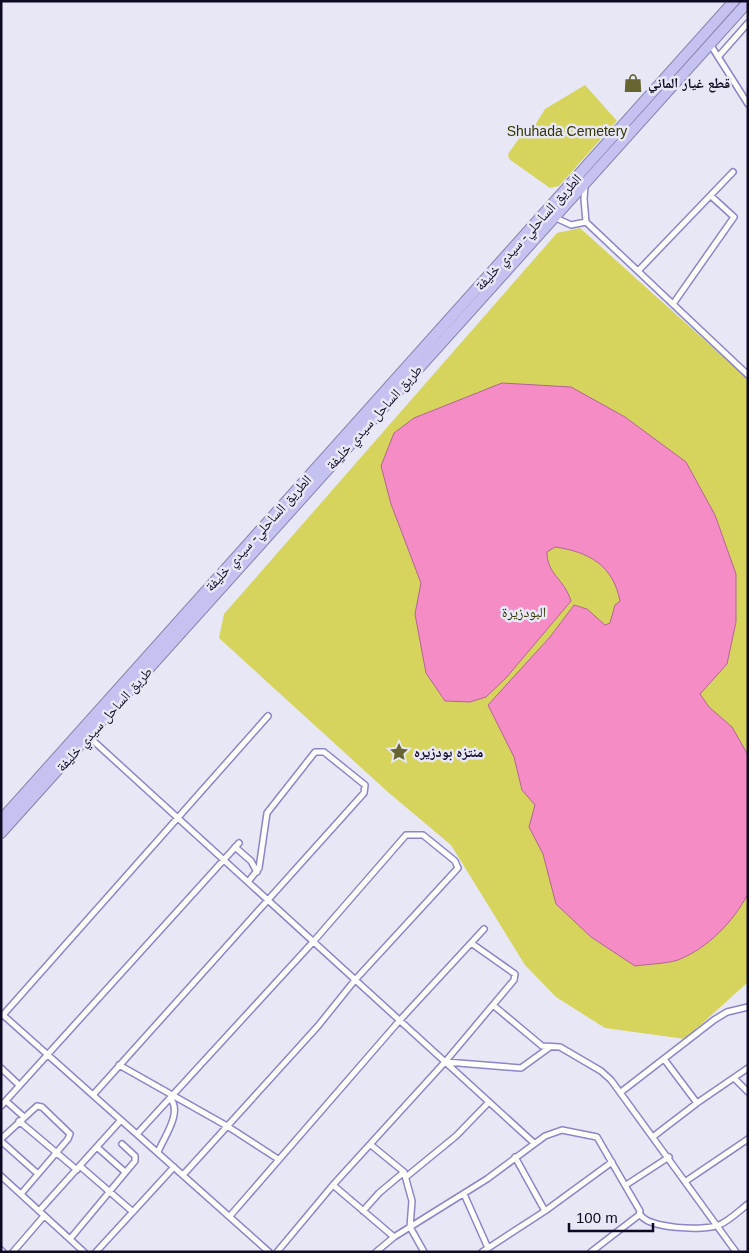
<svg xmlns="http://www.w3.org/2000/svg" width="749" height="1253" viewBox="0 0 749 1253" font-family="Helvetica,'Noto Naskh Arabic',sans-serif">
	<rect width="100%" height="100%" fill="#e7e7f6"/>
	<path fill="#d7d45d" d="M585 85 617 121 559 186 550 188 509 159 508 154 527 127 532 130 545 109Z
		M580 228 748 379V982L685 1039 605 1028 556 997 525 965 451 845 389 793 219 638 224 614 557 233Z"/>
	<path fill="#f68cc5" stroke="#b16595" d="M502 383 571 387 625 417 686 462 715 515 736 574V622L727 664 700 694 709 707 732 727 748 755V894C733 922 708 948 678 960 665 964 648 964 635 966L591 937 556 904 543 854 529 827 535 805 522 790 514 757 488 705 550 637 574 605 587 609 605 625 610 623 615 605 620 601C613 565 589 552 555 547L547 552C547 575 564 578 571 601L506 678 486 697 470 702 445 701 426 673 415 614 421 583 391 504 381 466 394 433 414 418Z"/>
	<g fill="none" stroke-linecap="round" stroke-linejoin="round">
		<g stroke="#8c85ca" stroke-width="8">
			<path id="street" d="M710 44 748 104
				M718 57 748 23
				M585 185 584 199 586 222 748 375
				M554 217 571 225 586 222
				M638 271 733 172
				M673 304 734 217 711 196
				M88 736 534 1143
				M235 847 251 861 257 872
				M493 1005 542 1046 560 1047 601 1071 611 1080 736 1252
				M3 1015 268 716
				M3 1015 269 1252
				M664 1059 697 1103
				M446 1062 521 1068 550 1047
				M119 1065 227 1126 278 1159
				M1 1068 19 1085
				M734 1078 748 1092
				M621 1092 714 1020 727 1012 748 1007
				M93 1095 364 793 365 785 324 752H315L267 813 259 868 248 882
				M6 1101 24 1117
				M1 1106 239 843
				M19 1121 77 1170
				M137 1134 313 942 406 835H423L455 861 458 868 355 980 318 1026 183 1175
				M654 1136 697 1103 748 1068
				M1 1139 37 1106 42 1107 70 1134 68 1139 21 1194
				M1 1141 38 1174
				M371 1145 404 1172 412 1201 410 1227 424 1252
				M98 1148 125 1172
				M158 1152C164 1137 183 1112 170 1098
				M515 1157 545 1211
				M81 1167 133 1212
				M1 1176 84 1252
				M406 1177 456 1136 489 1102
				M686 1181 748 1139
				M333 1185 445 1062 514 980 515 974 471 943
				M626 1185 669 1157
				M464 1194 488 1248
				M39 1211 121 1120
				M363 1211 379 1193 404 1172
				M640 1214C647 1229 705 1231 719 1225 729 1221 739 1211 748 1204
				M230 1216 400 1020 484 929
				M70 1239 135 1161V1156L122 1144
				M1 1250 3 1252
				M13 1252 44 1216
				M96 1252 174 1167
				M277 1252 333 1185 394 1237
				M376 1252 394 1237 487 1179 545 1136 562 1130 597 1137 640 1211 639 1215 591 1252
				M482 1252 545 1211 612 1162"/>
		</g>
		<g stroke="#8582aa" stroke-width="12">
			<path id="highway" d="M1 820 734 1
				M1 833 748 2"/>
		</g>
		<use href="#street" stroke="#fff" stroke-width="5"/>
		<use href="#highway" stroke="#c5c2f2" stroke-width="10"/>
	</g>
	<defs>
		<g id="shop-bare" transform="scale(1.5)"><path d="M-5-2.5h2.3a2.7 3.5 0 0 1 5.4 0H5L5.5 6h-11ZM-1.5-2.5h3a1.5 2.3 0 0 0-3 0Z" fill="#666532" stroke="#e7e7f6" stroke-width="2.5" paint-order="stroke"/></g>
		<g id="sight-bare" transform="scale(1.5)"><path d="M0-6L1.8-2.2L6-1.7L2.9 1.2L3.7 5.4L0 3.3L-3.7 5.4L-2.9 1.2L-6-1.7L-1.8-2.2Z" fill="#666532" stroke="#e7e7f6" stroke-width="2.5" paint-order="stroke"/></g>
	</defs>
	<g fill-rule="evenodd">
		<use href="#shop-bare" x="633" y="83"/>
		<use href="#sight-bare" x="399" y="752"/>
	</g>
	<g text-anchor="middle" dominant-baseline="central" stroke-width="5" stroke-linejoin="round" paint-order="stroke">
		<g font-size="14" font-weight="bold" fill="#0f0a24" stroke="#e7e7f6" text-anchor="start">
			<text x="648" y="83">قطع غيار الماني</text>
			<text x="414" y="752">منتزه بودزيره</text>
		</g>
		<g font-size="14" fill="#363500" stroke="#e7e7f6">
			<text x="567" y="131">Shuhada Cemetery</text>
			<text x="524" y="612">البودزيرة</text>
		</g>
		<g font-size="14" fill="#0f0a24" stroke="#e7e7f6">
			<text transform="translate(528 232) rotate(-48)">الطريق الساحلي- سيدي خليفة</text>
			<text transform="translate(374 417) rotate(-48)">طريق الساحل سيدي خليفة</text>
			<text transform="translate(258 533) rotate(-48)">الطريق الساحلي- سيدي خليفة</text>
			<text transform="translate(104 719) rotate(-48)">طريق الساحل سيدي خليفة</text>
		</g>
	</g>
	<rect width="749" height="1253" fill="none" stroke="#0f0a24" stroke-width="5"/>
	<path d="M569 1223v8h84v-8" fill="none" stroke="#0f0a24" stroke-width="2.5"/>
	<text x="576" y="1223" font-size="15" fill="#0f0a24" stroke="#e7e7f6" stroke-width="4" paint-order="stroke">100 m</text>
</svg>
